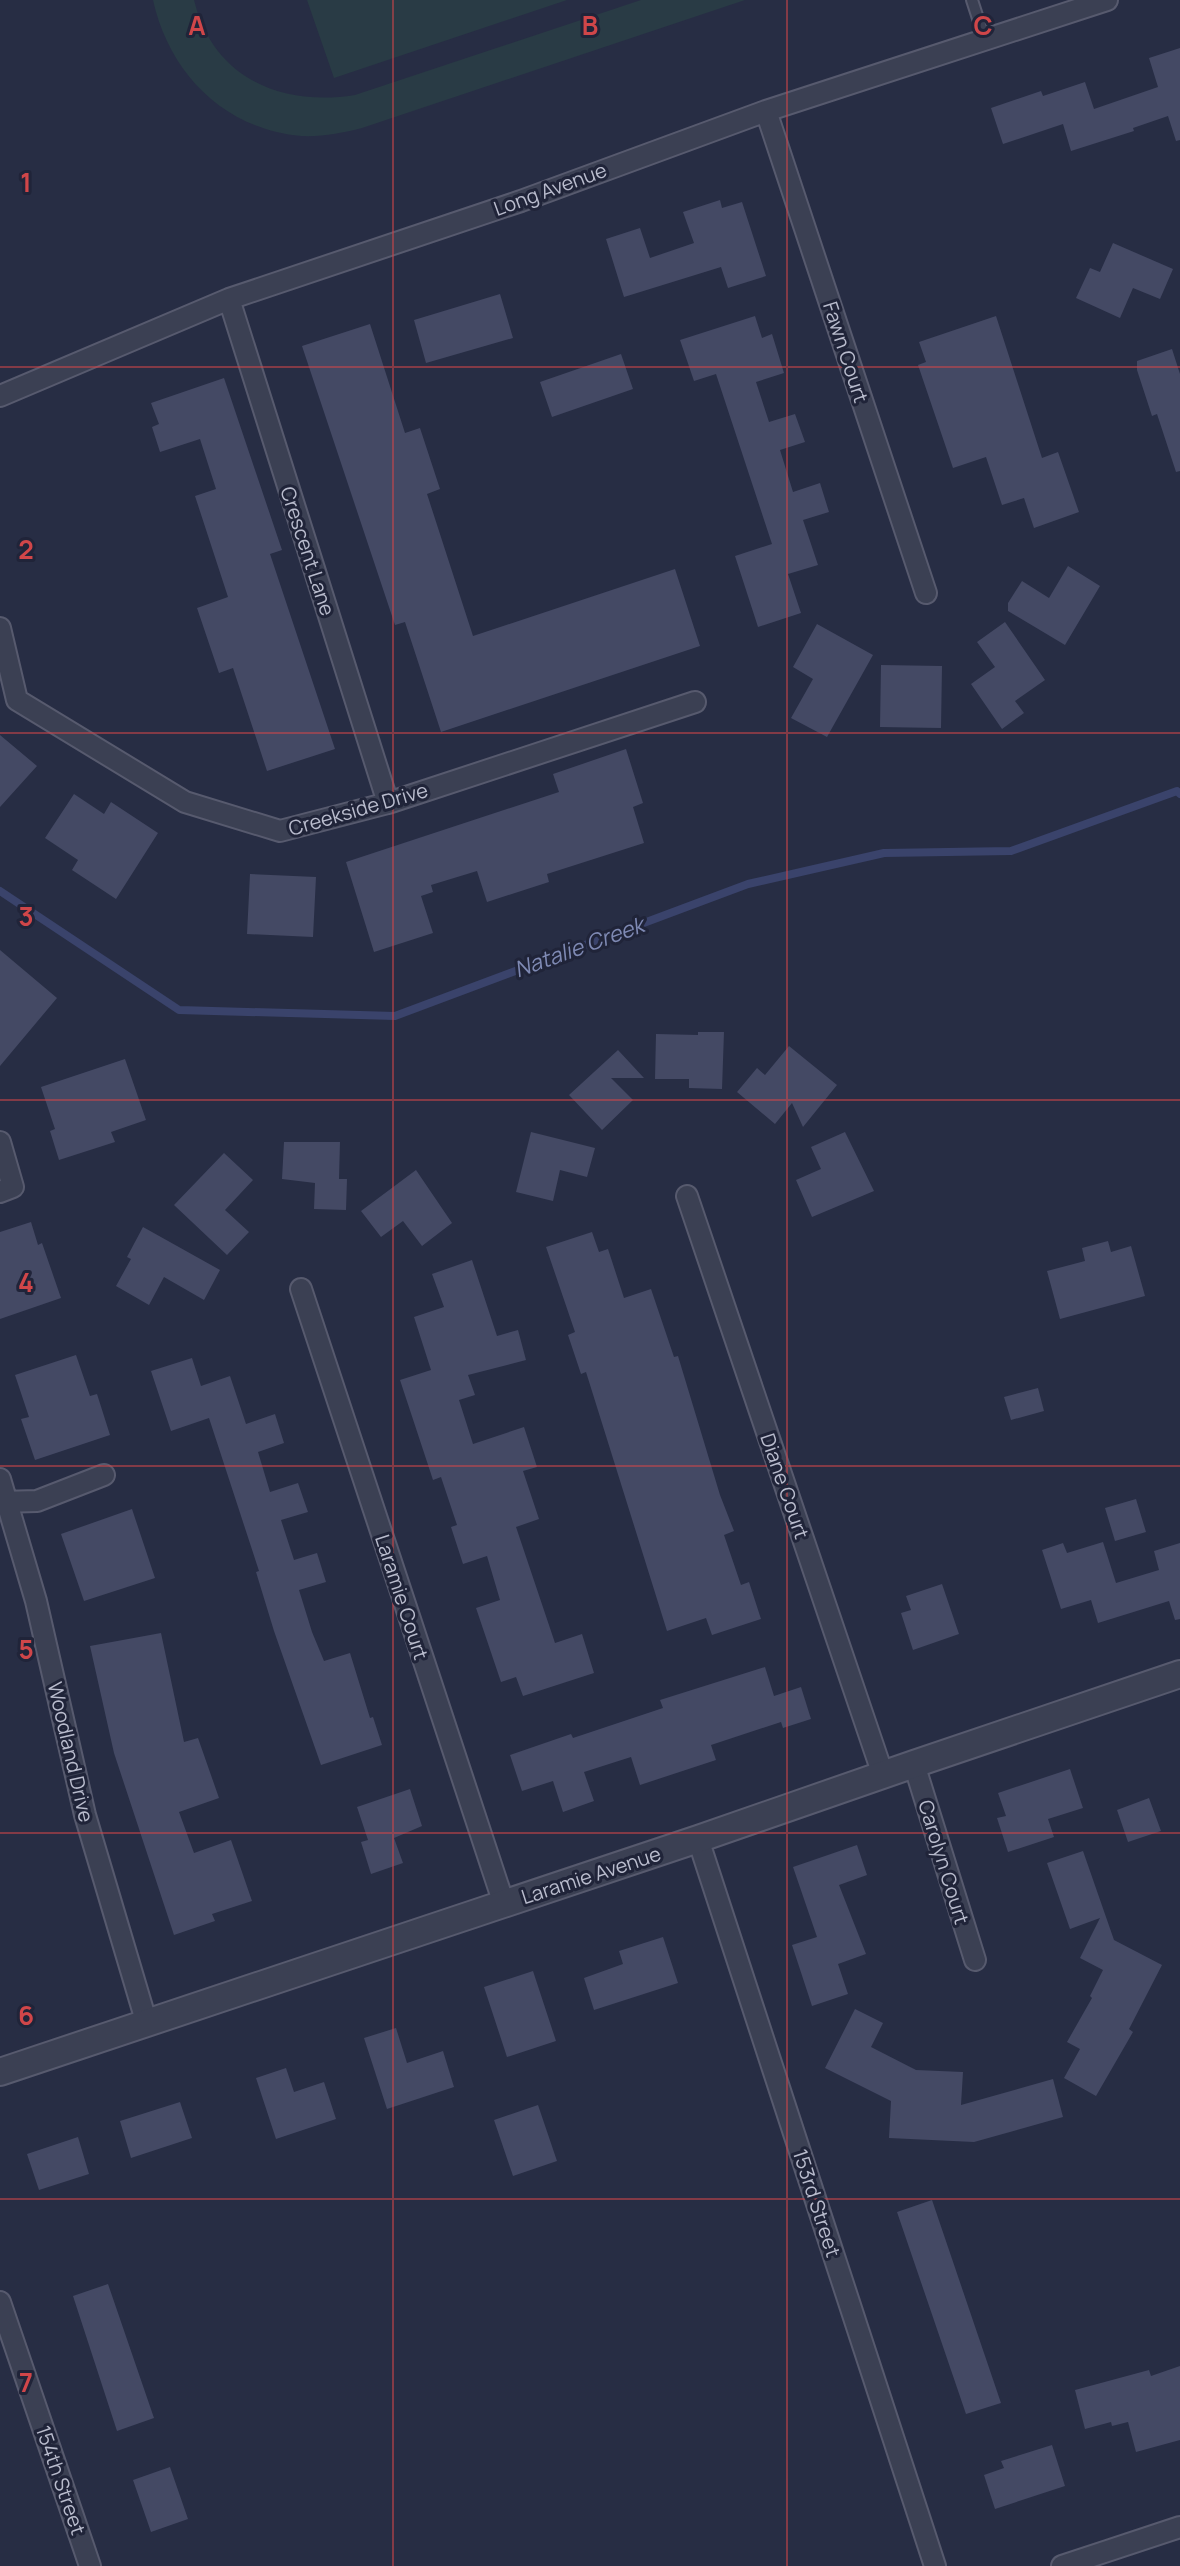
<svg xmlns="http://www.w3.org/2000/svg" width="1180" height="2566" viewBox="0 0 1180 2566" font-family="Manrope,sans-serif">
	<rect width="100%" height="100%" fill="#272d44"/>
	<path fill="#293b45" d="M153 0H194C213 78 281 107 355 95L641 0H745L362 128C342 133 322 137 301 136 224 129 169 73 153 0Z
		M307 0H567L334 78Z"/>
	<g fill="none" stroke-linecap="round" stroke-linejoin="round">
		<path stroke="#3a436b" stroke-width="8" d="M0 891 179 1010 395 1016 748 884 884 853 1011 851 1177 791 1180 794"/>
	</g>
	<path fill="#444964" d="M1180 48V140L1176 141 1168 116 1133 128 1134 131 1071 151 1063 124 1003 144 991 108 1041 91 1043 96 1085 82 1094 109 1158 87 1149 58Z
		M720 200 722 208 742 202 766 276 728 288 721 267 624 297 606 239 640 228 650 258 694 243 683 212Z
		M1113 243 1173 269 1160 299 1133 288 1120 318 1076 298 1090 268 1100 272Z
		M500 294 513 338 426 363 414 320Z
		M755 316 762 338 772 334 784 373 756 382 769 422 795 414 805 442 780 450 793 492 820 483 829 512 803 520 818 565 788 574 801 613 758 627 735 556 772 544 716 374 694 381 680 340Z
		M996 316 1042 458 1058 452 1079 512 1034 528 1024 498 1002 505 986 457 953 468 918 365 926 362 919 342Z
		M370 324 405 433 420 428 440 489 427 494 473 636 675 569 700 646 441 732 405 622 395 625 302 346Z
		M1172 349 1180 374V471L1176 472 1157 414 1152 416 1137 370V361Z
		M621 354 633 389 552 417 540 382Z
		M224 378 282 550 270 554 335 749 267 771 233 668 219 673 197 608 228 597 195 496 216 489 200 439 160 452 152 427 159 424 151 403Z
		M1068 566 1100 586 1065 645 1008 611V603L1022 581 1049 598Z
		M1005 622 1045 680 1015 701 1024 713 1002 729 971 684 995 667 977 642Z
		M817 624 873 655 827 737 791 718 813 679 793 667Z
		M881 665 942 666 941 728 880 727Z
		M0 735 37 766 0 807Z
		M626 749 643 803 633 807 644 843 547 874 549 882 487 902 477 871 431 885 433 892 421 896 433 933 374 952 346 862 559 792 553 774Z
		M74 794 104 814 111 802 158 833 116 899 72 870 78 860 45 838Z
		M250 874 316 877 313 937 247 934Z
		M0 950 57 998 0 1066Z
		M698 1032H724L722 1089 689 1088V1079H655L656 1034 698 1035Z
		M789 1046 837 1085 803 1127 792 1103 775 1124 737 1092 757 1068 765 1075Z
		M618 1050 644 1078H611L633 1100 602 1130 569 1095Z
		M125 1059 146 1120 111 1132 115 1142 59 1160 50 1131 55 1129 41 1087Z
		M531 1132 595 1148 587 1177 560 1170 553 1201 516 1192Z
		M845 1132 874 1191 812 1217 796 1180 821 1169 811 1147Z
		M284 1142H340L339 1179H347L346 1210 314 1209 315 1183 282 1179Z
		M224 1153 253 1180 225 1210 249 1232 227 1255 174 1205Z
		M416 1170 452 1223 422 1246 403 1221 381 1237 361 1211Z
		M31 1222 38 1245 42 1243 61 1298 0 1319V1232Z
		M143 1227 220 1270 204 1300 164 1277 149 1305 116 1286 131 1259 127 1257Z
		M592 1232 599 1252 608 1249 624 1298 651 1289 674 1357 678 1356 720 1495 734 1531 724 1535 741 1585 749 1582 761 1619 712 1635 706 1618 667 1631 586 1372 581 1374 568 1335 575 1332 546 1247Z
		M1108 1241 1111 1252 1131 1246 1145 1296 1060 1319 1047 1271 1085 1261 1082 1248Z
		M472 1260 497 1336 518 1330 526 1360 468 1375 475 1395 459 1400 473 1444 524 1427 537 1467 523 1471 539 1519 516 1527 555 1643 582 1634 594 1673 523 1696 516 1677 501 1682 476 1608 500 1600 487 1556 463 1564 451 1527 457 1525 441 1477 433 1480 400 1380 431 1370 414 1317 444 1307 432 1274Z
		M76 1355 90 1396 97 1394 110 1435 35 1460 21 1419 29 1417 15 1375Z
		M192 1358 201 1386 230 1376 246 1424 275 1414 284 1443 258 1452 270 1492 298 1483 308 1512 281 1520 294 1560 317 1553 326 1582 299 1590 312 1632 324 1661 350 1653 370 1718 373 1717 382 1745 321 1765 274 1631 256 1572 259 1571 209 1418 171 1431 151 1371Z
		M1038 1388 1044 1411 1011 1420 1004 1397Z
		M1136 1499 1146 1532 1115 1541 1105 1508Z
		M132 1509 155 1578 84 1601 61 1534Z
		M1103 1542 1116 1583 1159 1570 1154 1551 1180 1543V1619L1175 1620 1169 1601 1098 1623 1091 1600 1061 1609 1042 1550 1063 1543 1067 1553Z
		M942 1584 959 1634 913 1650 901 1613 911 1610 906 1596Z
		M161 1633 184 1742 198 1738 219 1798 179 1812 194 1853 231 1840 252 1901 212 1914 215 1921 174 1935 114 1753 90 1646Z
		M765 1667 774 1696 801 1687 811 1719 783 1728 781 1722 711 1745 716 1760 640 1785 631 1757 584 1772 594 1801 563 1812 553 1781 522 1791 510 1755 571 1734 573 1738 663 1708 660 1700Z
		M1070 1769 1083 1808 1048 1819 1054 1837 1008 1852 997 1818 1006 1816 998 1793Z
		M410 1789 422 1826 394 1838 403 1863 371 1874 361 1842 368 1840 357 1807Z
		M1149 1798 1161 1831 1128 1842 1117 1810Z
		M857 1845 867 1875 839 1885 866 1954 838 1964 848 1994 812 2006 792 1945 817 1937 793 1867Z
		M1083 1851 1114 1940 1162 1965 1129 2029 1133 2032 1096 2096 1064 2078 1080 2049 1067 2042 1092 1998 1090 1996 1103 1970 1080 1958 1100 1918 1070 1929 1047 1863Z
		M663 1937 678 1983 594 2010 584 1978 623 1964 619 1951Z
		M533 1971 556 2041 507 2057 484 1987Z
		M855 2009 883 2023 871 2047 916 2070 963 2072 961 2105 1053 2079 1063 2117 974 2142 889 2138 891 2101 825 2068Z
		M396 2028 407 2063 443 2051 454 2087 387 2109 364 2038Z
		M286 2068 294 2092 324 2082 336 2119 276 2139 256 2078Z
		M180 2102 192 2138 131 2158 120 2121Z
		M538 2105 557 2161 513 2176 494 2120Z
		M78 2137 89 2174 39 2190 27 2154Z
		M932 2200 1001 2403 966 2414 897 2212Z
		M108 2284 154 2418 117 2431 73 2296Z
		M1180 2366V2440L1136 2452 1128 2422 1112 2426 1111 2422 1085 2429 1075 2390 1149 2370 1151 2376Z
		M1052 2445 1065 2486 995 2509 984 2475 1004 2468 1001 2461Z
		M170 2467 188 2519 151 2532 133 2480Z"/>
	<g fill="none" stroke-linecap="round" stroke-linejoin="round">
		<g stroke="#575a6e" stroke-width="14">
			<path id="service" d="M972 0 985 40"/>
		</g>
		<g stroke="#575a6e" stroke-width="24">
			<path id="minor" d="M766 111 926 593
				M229 299 388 803
				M0 396 229 299 521 201 766 111 1107 0
				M0 628 17 700 185 802 280 831 388 803 695 702
				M0 1142 13 1187 0 1192
				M687 1196 883 1775
				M301 1289 504 1904
				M0 1479 36 1601 85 1815 147 2024
				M0 1502 37 1501 104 1475
				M914 1764 975 1960
				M698 1839 935 2566
				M0 2302 90 2566
				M1062 2566 1180 2527"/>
		</g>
		<g stroke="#575a6e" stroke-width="30">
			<path id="tertiary" d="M0 2072 698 1839 914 1764 1180 1674"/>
		</g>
		<use href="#service" stroke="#3b4053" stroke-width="10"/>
		<use href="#minor" stroke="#3b4053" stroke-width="20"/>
		<use href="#tertiary" stroke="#3b4053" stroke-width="26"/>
	</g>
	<path fill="none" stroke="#d04649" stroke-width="2" stroke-opacity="0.55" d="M393 0V2566M787 0V2566M0 367H1180M0 733H1180M0 1100H1180M0 1466H1180M0 1833H1180M0 2199H1180"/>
	<g text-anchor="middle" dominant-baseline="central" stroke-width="6" stroke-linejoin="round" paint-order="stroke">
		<g font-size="20" fill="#b9bccd" stroke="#202439">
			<text transform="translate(550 189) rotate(-20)">Long Avenue</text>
			<text transform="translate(846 352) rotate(72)">Fawn Court</text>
			<text transform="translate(308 551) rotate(72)">Crescent Lane</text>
			<text transform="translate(358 809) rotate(-16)">Creekside Drive</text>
			<text transform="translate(785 1486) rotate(71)">Diane Court</text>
			<text transform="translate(402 1597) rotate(72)">Laramie Court</text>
			<text transform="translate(71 1752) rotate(77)">Woodland Drive</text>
			<text transform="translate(944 1862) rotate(73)">Carolyn Court</text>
			<text transform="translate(591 1875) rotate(-18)">Laramie Avenue</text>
			<text transform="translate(817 2203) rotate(72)">153rd Street</text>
			<text transform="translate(61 2480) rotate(71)">154th Street</text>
		</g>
		<g font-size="22" font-style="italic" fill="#7f8ab4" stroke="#202439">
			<text transform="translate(579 947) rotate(-20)">Natalie Creek</text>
		</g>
	</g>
	<g font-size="26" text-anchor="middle" font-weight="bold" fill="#d04649" stroke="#202439" stroke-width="6" stroke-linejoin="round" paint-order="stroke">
		<text x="197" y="35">A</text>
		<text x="590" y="35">B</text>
		<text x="983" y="35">C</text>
		<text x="26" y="192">1</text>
		<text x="26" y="559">2</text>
		<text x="26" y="926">3</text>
		<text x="26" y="1292">4</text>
		<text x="26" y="1659">5</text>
		<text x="26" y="2025">6</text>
		<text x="26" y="2392">7</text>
	</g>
</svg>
